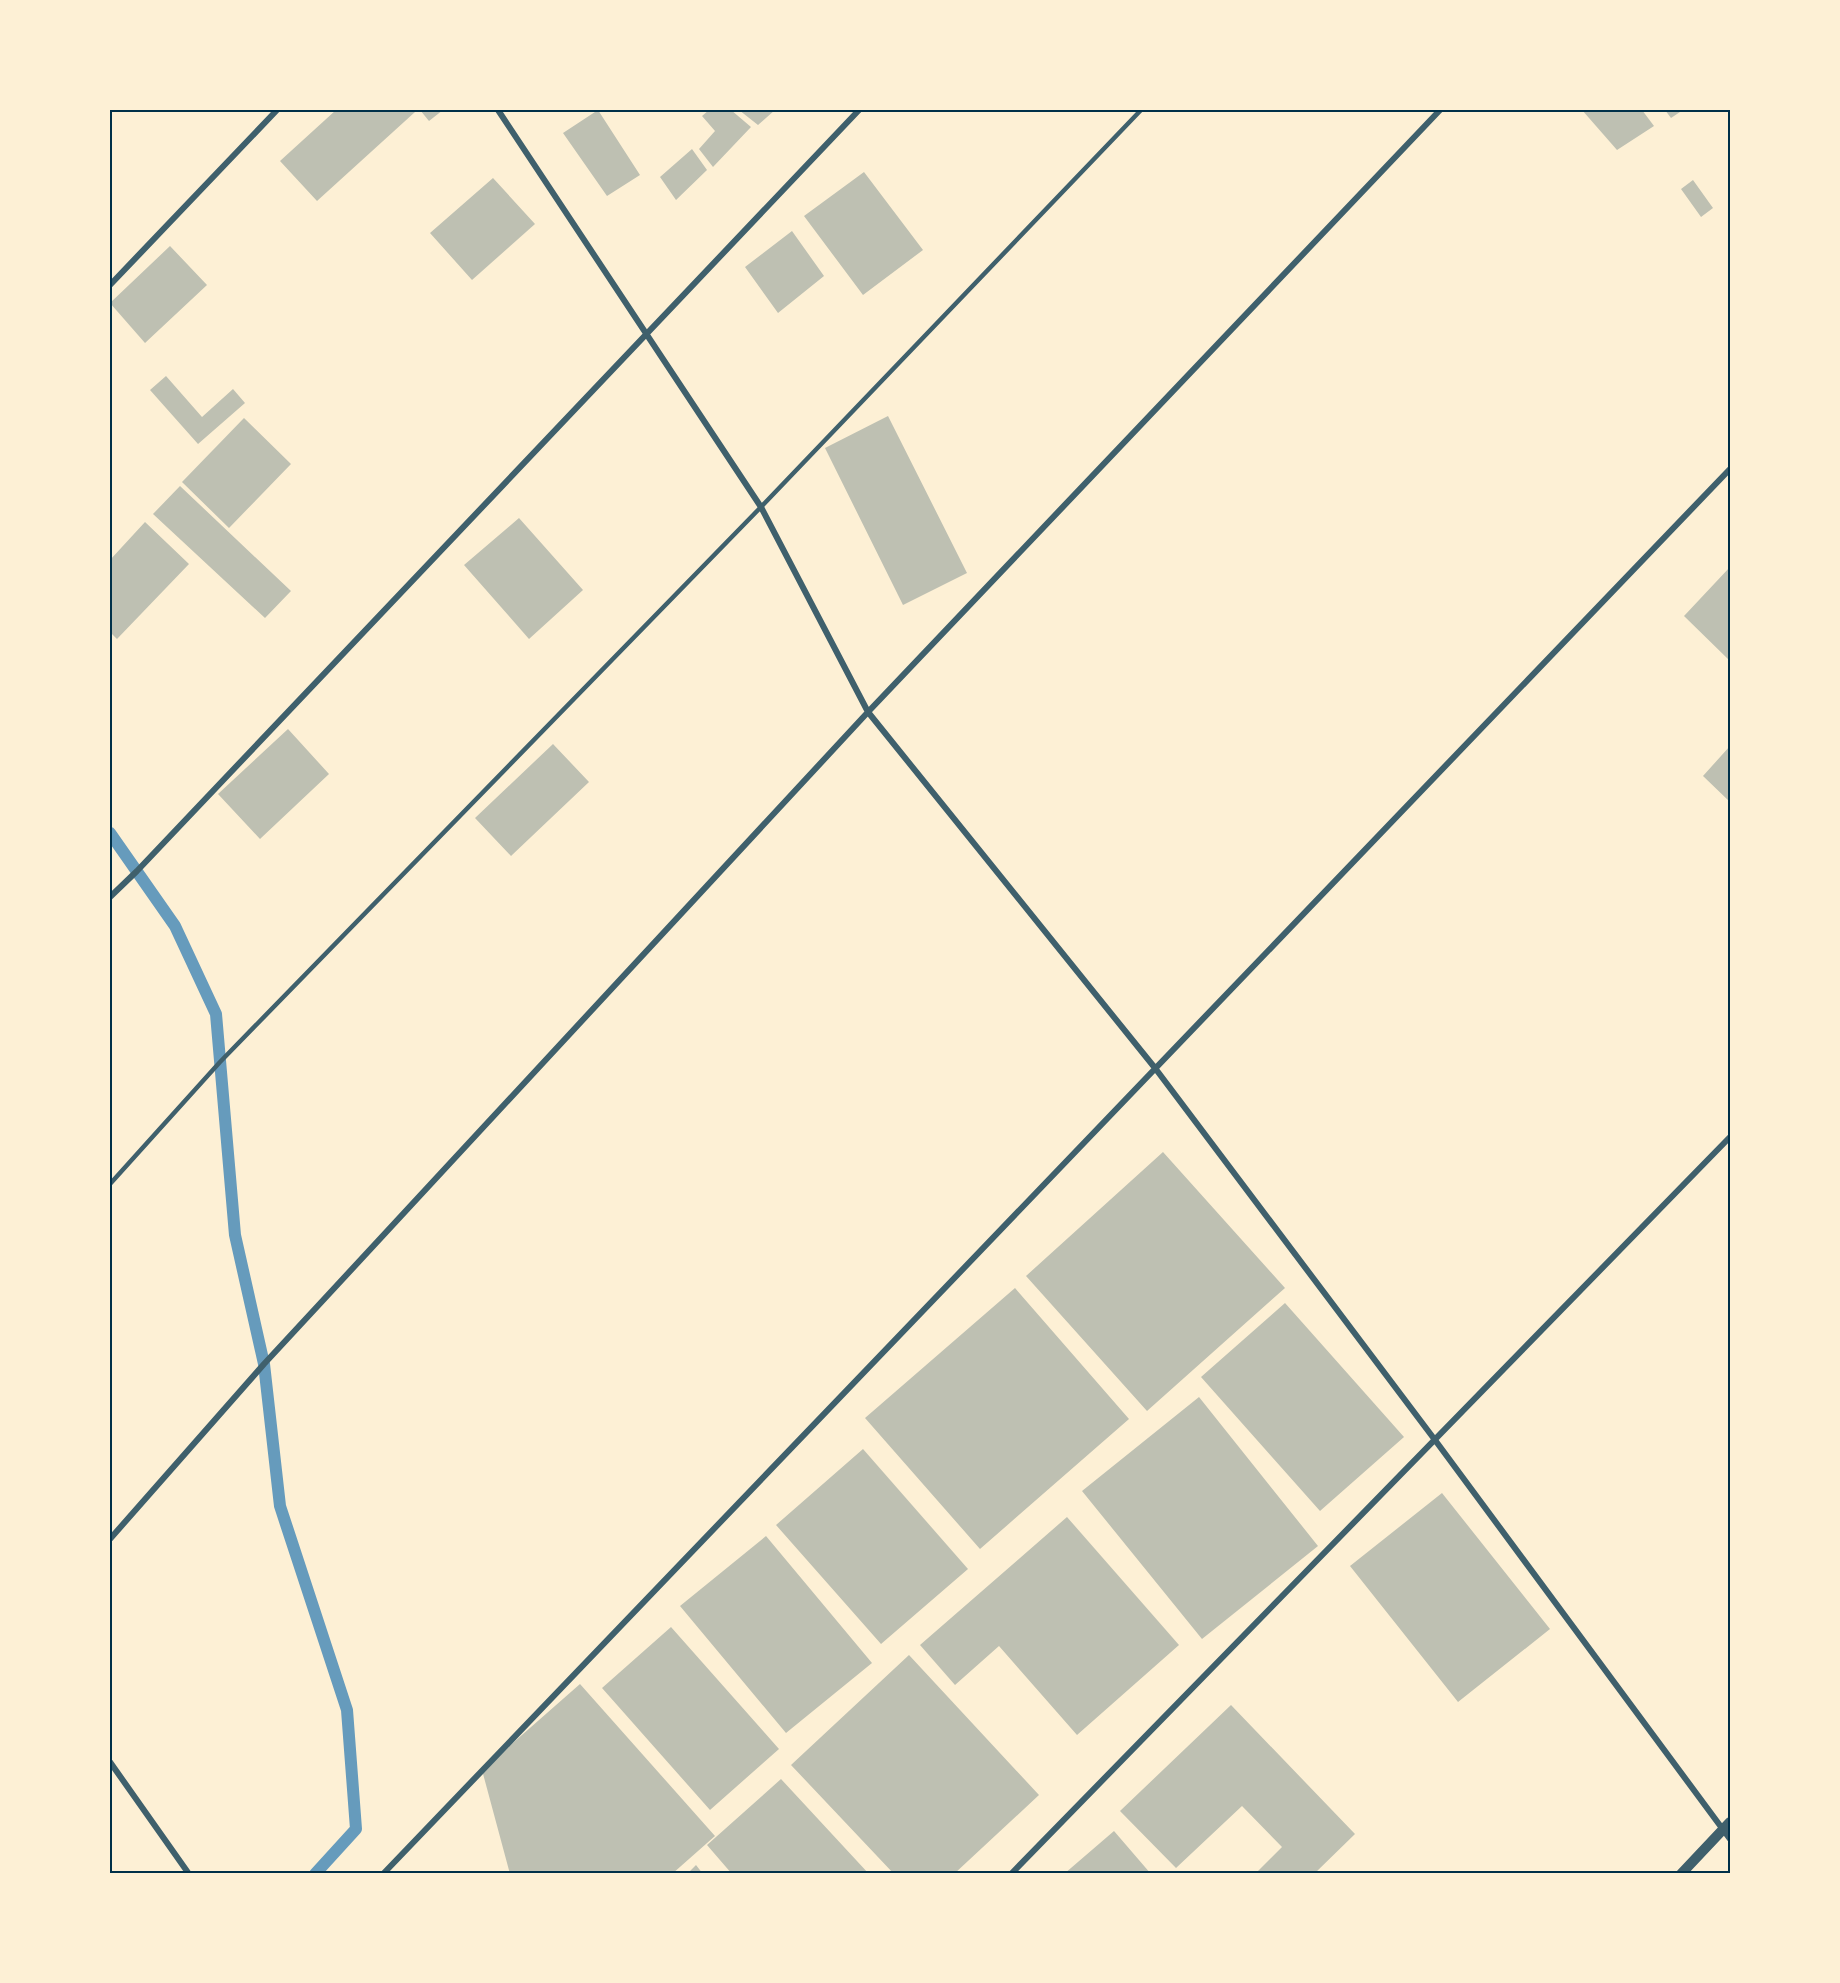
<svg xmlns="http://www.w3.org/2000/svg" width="1840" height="1983" viewBox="0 0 1840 1983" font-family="'Archivo Narrow',sans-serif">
	<rect width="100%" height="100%" fill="#fdf0d5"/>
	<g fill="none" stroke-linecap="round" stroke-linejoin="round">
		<path stroke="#669bbc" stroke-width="12" d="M110 833 175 926 216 1014 235 1235 264 1364 280 1506 347 1710 356 1829 315 1874"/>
	</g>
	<path fill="#bec0b2" d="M336 110H413L415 112 317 201 280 161Z
		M420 110H443L429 121Z
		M598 110 640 175 607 196 563 133Z
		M709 110H731L751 127 713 167 699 149 715 131 702 116Z
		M739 110H775L758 125Z
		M1582 110H1642L1654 126 1617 150Z
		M1665 110H1683L1671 118Z
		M692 149 707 170 676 200 660 177Z
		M864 172 923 250 863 295 804 216Z
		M493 178 535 224 472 280 430 233Z
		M1693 180 1713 208 1701 217 1681 189Z
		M792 231 824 276 778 313 745 267Z
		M170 246 207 285 145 343 110 303Z
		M166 376 202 417 233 389 245 403 198 444 150 390Z
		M888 416 967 573 903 605 825 448Z
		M244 418 291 464 229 528 182 482Z
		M180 486 291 591 265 618 153 514Z
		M519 518 583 590 529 639 464 565Z
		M145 522 189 564 117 639 110 632V560Z
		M1730 567V661L1684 616Z
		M288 729 329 774 260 839 218 794Z
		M553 744 589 782 511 856 475 818Z
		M1730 746V802L1703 776Z
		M1163 1152 1285 1288 1147 1411 1026 1276Z
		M1015 1288 1129 1419 980 1549 865 1418Z
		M1285 1303 1404 1437 1320 1511 1201 1377Z
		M1199 1397 1318 1546 1202 1639 1082 1491Z
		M863 1449 968 1569 881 1644 776 1525Z
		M1442 1493 1550 1629 1458 1702 1350 1566Z
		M1067 1517 1179 1645 1077 1735 999 1646 955 1685 920 1645Z
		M766 1536 872 1663 786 1733 680 1606Z
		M671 1627 779 1749 710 1810 602 1688Z
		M909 1655 1039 1795 954 1874H894L791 1765Z
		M580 1684 715 1836 672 1874H510L482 1770Z
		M1231 1705 1355 1834 1314 1874H1255L1282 1847 1242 1806 1176 1868 1120 1811Z
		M781 1779 869 1874H732L707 1845Z
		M1114 1831 1151 1874H1064Z
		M696 1865 703 1874H687Z"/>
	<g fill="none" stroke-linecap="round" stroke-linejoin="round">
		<path stroke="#3f606c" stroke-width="4.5" d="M110 1184 220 1062 761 507 1141 110"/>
		<path stroke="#3f606c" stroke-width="6" d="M498 110 761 507 868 712 1155 1068 1435 1440 1730 1839
			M110 285 277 110
			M110 897 137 871 859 110
			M110 1539 264 1364 868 712 1440 110
			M110 1762 189 1874
			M383 1874 1730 469
			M1011 1874 1730 1137"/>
		<path stroke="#3f606c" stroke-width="10" d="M1681 1874 1730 1822"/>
	</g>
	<rect width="1840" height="1983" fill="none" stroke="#fdf0d5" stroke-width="222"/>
	<rect x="111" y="111" width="1618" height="1761" fill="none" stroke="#003049" stroke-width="2"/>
</svg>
